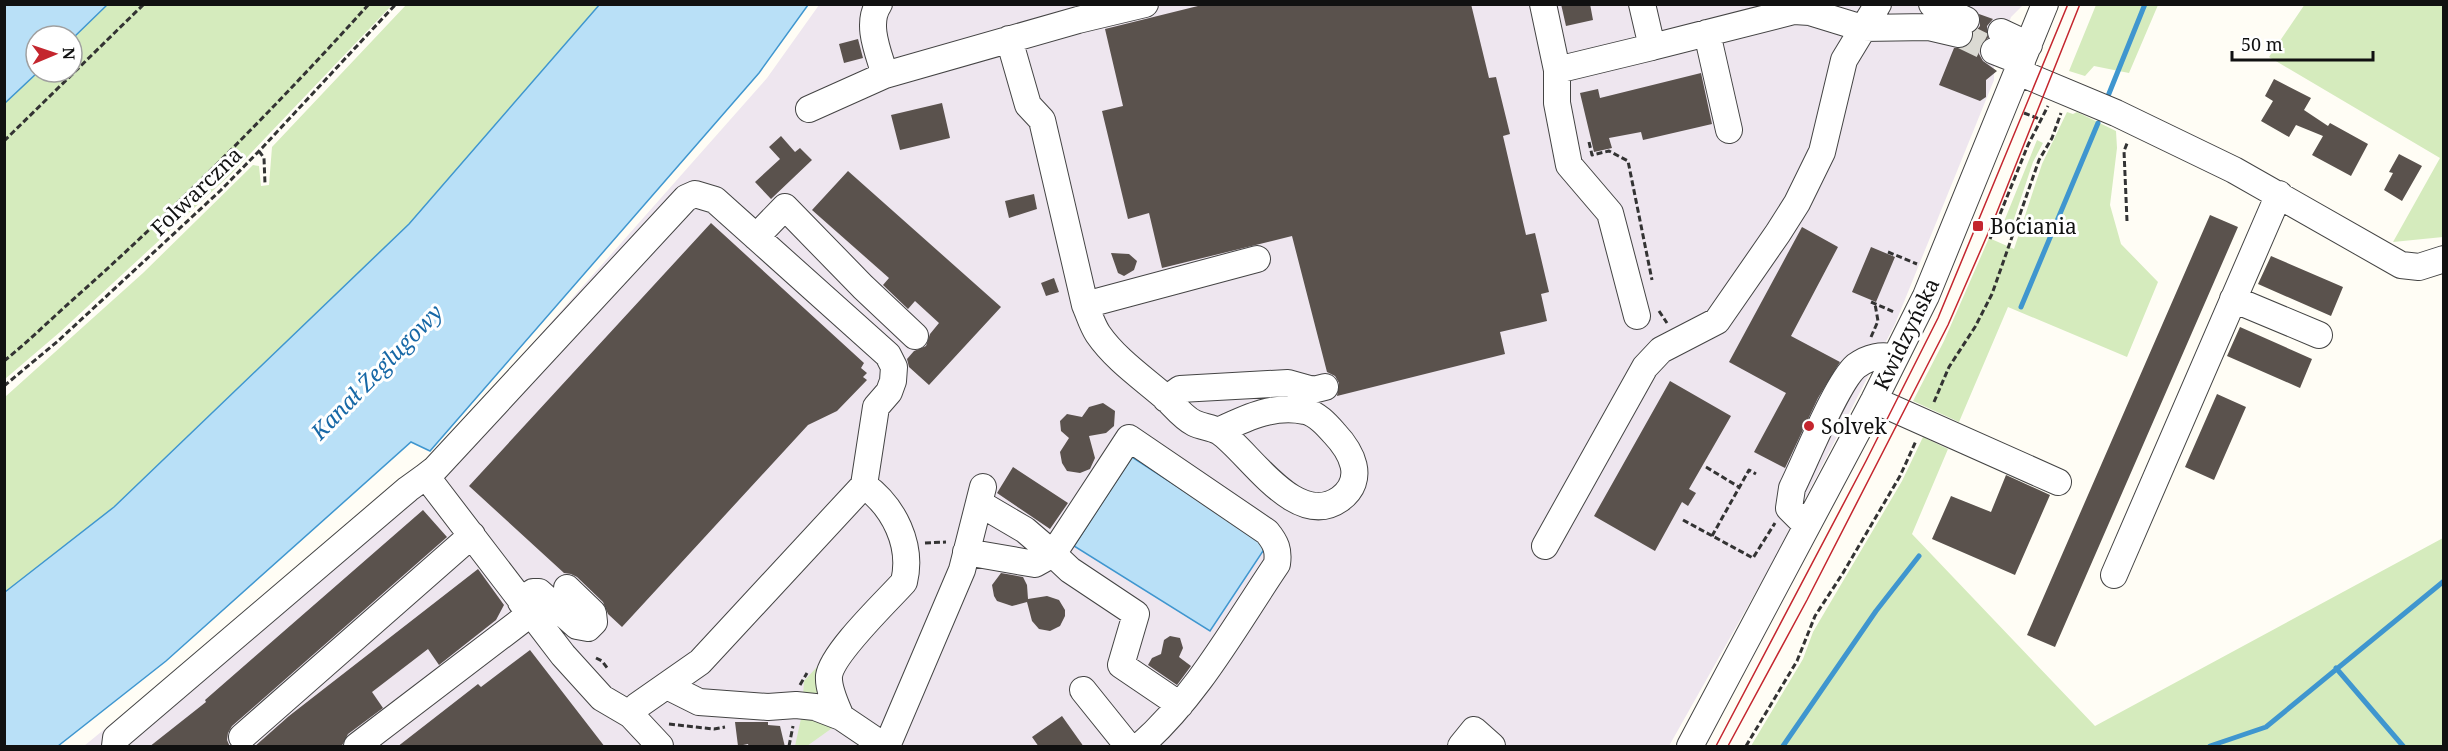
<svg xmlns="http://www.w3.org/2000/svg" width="2448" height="751" viewBox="0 0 2448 751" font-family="'Noto Serif',serif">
	<rect width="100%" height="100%" fill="#fffdf5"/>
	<path fill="#eee6ef" d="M819 5H2023L2011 17 1994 66V80L1895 324 1771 565 1669 746H84L423 467 767 78Z"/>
	<path fill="#d5ebbd" d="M2305 4 2443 5V237L2393 242 2440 158 2269 57Z
		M107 5H392L231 174 60 332 5 379V103L38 72H72V39Z
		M406 5H600L409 224 114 507 5 592V397L143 273 253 165 259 166 261 186 269 185 272 147Z
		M2096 5H2158L2129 73 2094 66 2085 76 2069 71Z
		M2067 112 2073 114 2077 112 2116 131 2117 148 2110 205 2121 244 2158 282 2127 357 2008 307 1959 422 1913 401 1944 341 1989 238 2014 249 2042 164Z
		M2037 140 2043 143 2033 162 2011 228 2008 229 2003 224Z
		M1923 437 1948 449 1912 534 2095 726 2443 538V746H1751L1803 659 1813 632 1902 481Z
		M827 656 823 695 803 697 804 681Z
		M802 714 835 726 807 746H795Z"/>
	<path fill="#b9e0f7" stroke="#3f96cf" stroke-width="1.5" d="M5 4H107V5L72 39V36H36V72H38L5 103Z
		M600 4 808 5 759 73 430 451 411 442 166 661 58 746H5V592L114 507 409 224Z
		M1132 457 1267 545 1210 631 1074 546Z"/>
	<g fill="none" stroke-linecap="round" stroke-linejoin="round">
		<path stroke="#3f96cf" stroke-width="5" d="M2108 96 2145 4
			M2021 307 2098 123
			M2336 668 2403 746
			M1783 746 1876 611 1919 556
			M2210 746 2266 727 2444 581"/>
	</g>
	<path fill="#5a524d" d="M1206 4H1471L1489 78 1496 77 1510 134 1503 136 1526 235 1535 233 1549 292 1541 294 1547 321 1500 332 1505 354 1337 396 1339 383 1335 376 1327 372 1292 236 1162 268 1149 213 1128 219 1102 111 1123 106 1105 29Z
		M1561 4H1590L1593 20 1566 26Z
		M1979 14 1993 19 1987 26 1988 38 1980 45 1979 54 1983 61 1997 71 1986 80V97L1980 101 1939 85 1954 48H1963L1970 44 1974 33 1980 26Z
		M858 39 863 58 844 63 839 44Z
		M1701 73 1712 124 1643 140 1641 132 1609 138 1612 148 1594 152 1580 93 1598 89 1600 98Z
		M2274 79 2311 98 2304 110 2328 126 2330 123 2368 144 2351 176 2312 155 2323 136 2296 125 2289 137 2261 121 2273 101 2265 96Z
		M942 103 950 138 900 150 891 115Z
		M781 136 795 152 800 148 812 160 771 199 755 182 780 159 769 147Z
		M2399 154 2422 166 2402 201 2384 190 2393 173 2389 172Z
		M848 171 1001 307 929 385 909 367 907 359 914 351 926 346 930 334 939 323 915 301 908 309 883 285 889 278 812 210Z
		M1034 194 1037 209 1009 218 1005 201Z
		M2210 215 2238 227 2055 647 2027 635Z
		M711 223 864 363 861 368 867 373 863 377 867 380 837 411 808 425 622 627 608 614 603 602 577 577 571 574 564 573 469 486Z
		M1802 227 1838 247 1791 336 1840 362 1818 398 1785 468 1754 452 1786 393 1729 362Z
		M1871 247 1895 257 1876 302 1852 292Z
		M1111 253 1129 254 1137 261 1134 270 1124 276 1118 273Z
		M2271 256 2343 287 2331 316 2258 284Z
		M1054 278 1059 292 1046 296 1041 283Z
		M2240 327 2312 359 2300 388 2227 356Z
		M1670 381 1731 416 1689 489 1696 493 1688 506 1682 502 1655 551 1594 516Z
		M2217 394 2246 407 2214 480 2185 467Z
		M1103 403 1115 411 1114 426 1106 433 1089 436 1095 458 1090 469 1080 473 1067 471 1062 463 1060 452 1069 438 1061 431 1060 421 1067 414 1082 417 1089 407Z
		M1013 467 1068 503 1050 529 997 493Z
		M2006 475 2050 495 2015 575 1932 539 1951 496 1991 512Z
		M423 510 447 537 232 726 228 733 227 740 230 747H149L206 702 205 700Z
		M478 569 504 605 496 620 439 665 428 649 372 692 383 708 348 734 343 744 340 747H254L289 716Z
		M1001 573 1023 577 1027 585 1028 599 1047 596 1059 600 1065 610V616L1060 626 1050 631 1039 629 1032 621 1027 602 1012 606 997 601 994 596 992 585Z
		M1170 636 1180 638 1183 648 1179 657 1191 666 1177 685 1148 665 1152 658 1161 654 1164 640Z
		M530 650 605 747H397L478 684 481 687Z
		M1062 716 1084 747H1039L1032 737Z
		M735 722H768V725L780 726 785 747H749L748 744 738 746Z"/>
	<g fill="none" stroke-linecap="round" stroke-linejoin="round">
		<path stroke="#dbdad3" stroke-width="26" stroke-dasharray="26 13" stroke-linecap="butt" d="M1959 34 1994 51"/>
		<g stroke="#444" stroke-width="28">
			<path id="minor" d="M1543 4 1557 70V103L1569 165 1610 213 1637 316
				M1642 4 1652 47 1794 11 1810 12 1862 28 1929 27 1959 34
				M1932 4 1966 20
				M2001 32 2029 45
				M1707 33 1729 130
				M1009 39 1028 105 1042 120 1085 305C1089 314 1092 325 1098 334 1116 360 1143 378 1167 399 1175 407 1184 418 1194 423 1202 427 1212 427 1220 432 1250 453 1296 530 1340 499 1367 479 1351 451 1334 433 1326 424 1317 414 1305 411 1274 404 1246 418 1218 431
				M1994 51 2022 62
				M1557 70 1652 47
				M2018 72 2116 113 2234 170 2401 265 2419 267 2444 259
				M885 75 1078 20 1145 4
				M809 109 885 75C879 54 865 24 879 4
				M756 237 785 207 863 287 915 336
				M2233 299 2319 335
				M1085 305 1257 259
				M1166 399 1180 389 1288 383 1313 390 1325 387
				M1874 400 2058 482
				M426 476 435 469 686 198 695 194 715 200 888 355 894 367 893 381 889 392 876 407 864 485 700 662 637 706 631 715
				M1807 526 1789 508 1792 488C1805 462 1837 382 1856 366 1868 357 1882 354 1895 358
				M1545 546 1645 367 1661 350 1717 321 1778 233 1797 203 1822 152 1844 60 1878 4
				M966 552 1035 564 1053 554 1025 530 979 503
				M2114 575 2279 194
				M521 602 533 592H539L577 626 588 628 594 622 593 613 567 588
				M667 686 699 702 768 707 796 705 815 707 841 717 884 746
				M1083 690 1128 746
				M841 717C836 705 828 689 829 676 832 653 887 601 904 582 913 545 894 507 864 485
				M242 737 472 535
				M115 746 116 738 408 489 426 476 563 655 602 698 631 715 660 746
				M357 746 530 614
				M887 746 962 570 983 487
				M1140 746C1197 696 1235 626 1277 564 1279 550 1276 543 1267 532L1129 438 1053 554 1070 570 1136 614 1121 665 1180 705
				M1461 746 1474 730 1492 746
				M1690 746 1874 400 1926 296 2045 4"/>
		</g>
		<path stroke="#333" stroke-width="3" stroke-dasharray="6 3" stroke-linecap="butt" d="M2024 113 2042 120
			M4 141 144 4
			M1589 142 1592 155 1609 151 1628 161 1652 280
			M259 151 264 158 265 184
			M2127 221 2124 151 2128 141
			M1996 227 2014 234
			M1990 239 2028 145 2048 106
			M1888 252 1917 264
			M1871 302 1894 312
			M1659 311 1667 323
			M1871 337 1878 321 1875 304
			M4 361C29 341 52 318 76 297 179 205 276 107 369 4
			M4 386 58 341 221 190 262 148 396 4
			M1934 402 1949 367 1975 327 1992 294 2039 160 2052 138 2061 113
			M1706 467 1739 487
			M1683 520 1753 558 1775 523
			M1712 536 1749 470 1756 474
			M925 543 946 542
			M596 658 602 661 608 669
			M800 685 807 673
			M669 724 714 729 725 727
			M789 746 793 726
			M1746 746 1797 661 1815 616 1843 573 1900 476 1916 441"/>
		<use href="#minor" stroke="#fff" stroke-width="26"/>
		<path stroke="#c4262e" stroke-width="1.5" d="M1716 746 1866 461 1938 318 2068 4
			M1728 746 1807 600 1948 325 1993 222 2080 4"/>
	</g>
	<g fill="#c4262e" stroke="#fff" stroke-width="2">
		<rect x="1972" y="220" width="12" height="12" rx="3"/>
		<circle cx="1809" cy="426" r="6"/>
	</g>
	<g text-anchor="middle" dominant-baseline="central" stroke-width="6" stroke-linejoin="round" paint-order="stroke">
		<g font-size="21" fill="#111" stroke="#fff">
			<text transform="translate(196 191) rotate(-44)">Folwarczna</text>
			<text transform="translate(1906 334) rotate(-64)">Kwidzyńska</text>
		</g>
		<g font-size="21" fill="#111" stroke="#fff" text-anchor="start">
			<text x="1990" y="226">Bociania</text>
			<text x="1821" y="426">Solvek</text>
		</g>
		<g font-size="22" font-style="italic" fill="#1768a6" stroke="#fff">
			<text transform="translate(376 371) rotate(-46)">Kanał Żeglugowy</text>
		</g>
	</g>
	<rect width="2448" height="751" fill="none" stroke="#111111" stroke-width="12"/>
	<g transform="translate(54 54) rotate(88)"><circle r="28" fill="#ffffff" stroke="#a0a0a0" stroke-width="1.5"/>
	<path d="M0-4.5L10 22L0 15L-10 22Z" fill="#c4262e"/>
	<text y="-9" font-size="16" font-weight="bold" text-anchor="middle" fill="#111111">N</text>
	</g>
	<path d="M2232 51v9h141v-9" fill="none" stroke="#111111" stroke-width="3"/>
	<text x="2241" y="51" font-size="18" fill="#111111" stroke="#ffffff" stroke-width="4.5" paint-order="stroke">50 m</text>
</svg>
